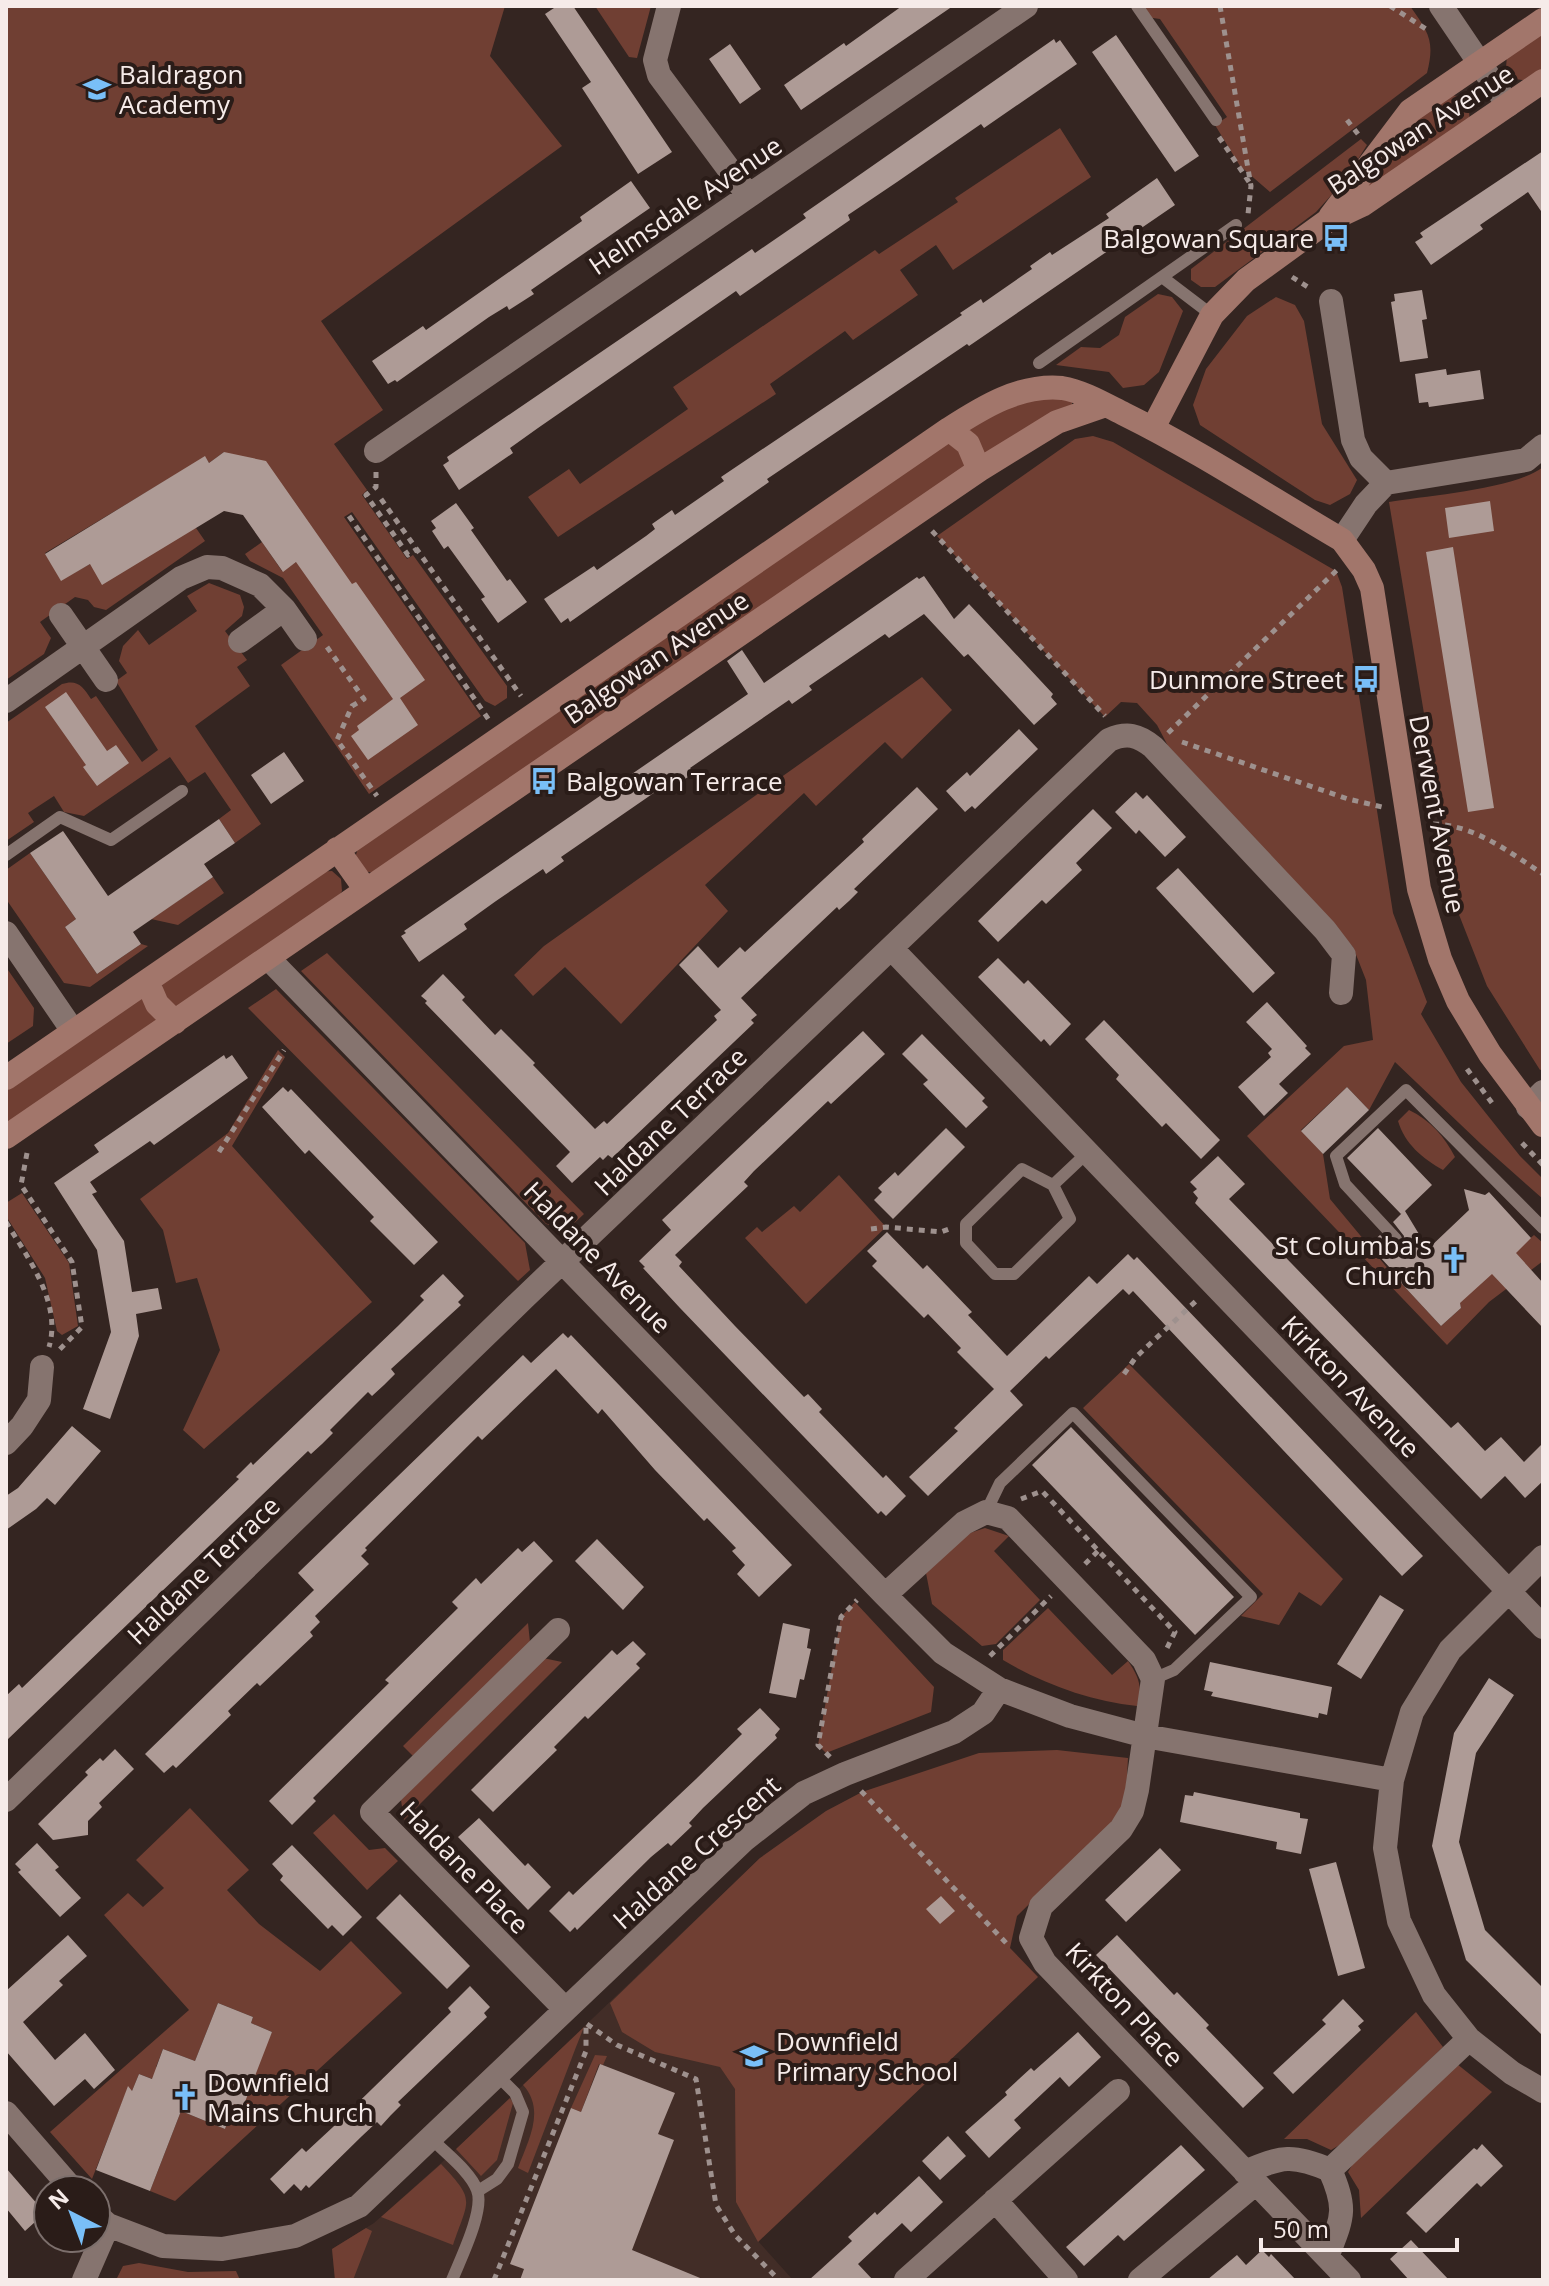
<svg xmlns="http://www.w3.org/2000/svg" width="1549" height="2286" viewBox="0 0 1549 2286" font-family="'Open Sans',sans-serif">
	<rect width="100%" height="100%" fill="#342521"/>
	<path fill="#422d27" d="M760 1858 1021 1993 758 2241 793 2280H335L332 2249 374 2223 449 2156Z"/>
	<path fill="#703f33" d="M6 6H505L490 56 562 146 321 321 383 410 334 444 367 490 362 495 407 559 413 555 507 686V698L495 706 485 701 352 512 344 517 481 716 369 794 281 665 323 635 283 578 250 561 245 554 262 542 282 571 296 562 224 452 209 463 205 457 45 553 61 580 90 564 196 528 205 541 106 610 94 607 88 600 75 597 40 622 51 638 44 654 6 680Z
		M595 6H651L637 58 629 57Z
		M1138 6H1410C1429 33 1435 41 1427 73L1270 192 1240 166 1215 125 1227 117 1160 19 1146 17Z
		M1543 29V72L1529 81 1515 79 1506 68 1507 55Z
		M1448 95 1458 96 1469 111 1470 122 1366 195 1362 187 1401 129Z
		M1060 128 1091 177 953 270 936 245 900 270 918 295 853 340 845 331 770 384 776 394 558 537 528 497 569 469 580 484 688 409 673 387 875 250 879 254 958 202 955 198Z
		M1361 139 1367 145 1345 180 1316 212 1215 287H1201L1191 280V269Z
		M1158 294 1172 297 1183 311 1159 372 1144 385 1123 388 1109 372 1056 365 1081 347 1100 348 1119 335 1125 317Z
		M1276 297 1295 305 1304 321 1322 424 1357 480 1350 494 1330 505 1315 500 1200 425 1193 405 1206 369 1247 316Z
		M1034 397 1072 399V407L983 457 963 428Z
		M1093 436 1113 442 1336 571 1342 587 1393 913 1427 1002 1421 1014 1461 1082 1520 1156 1543 1179V1199L1481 1144 1395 1062 1369 1110 1347 1087 1301 1130 1323 1154 1330 1199 1389 1270 1441 1326 1461 1308 1459 1299 1534 1235 1543 1243V1261L1489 1302 1447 1345 1247 1136 1344 1046 1373 1040 1366 980 1353 947 1168 746 1157 725 1137 703 1121 702 1105 717 937 536 1075 439Z
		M945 442 956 444 966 463 961 473 378 874 364 871 355 858 359 845Z
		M1543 467V1069L1540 1070 1487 986 1456 907 1389 502C1426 496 1516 489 1543 467Z
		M209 583 240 595 244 607 242 616 225 631 247 660 237 667 250 686 195 726 261 824 235 843 219 819 231 810 205 772 188 783 170 757 84 816 64 812 54 796 28 813 34 822 6 841V723L62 684C77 679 83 686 91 699L96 696 142 762 158 750 116 681 127 673 119 661 123 646 138 630 149 645 197 611 187 596Z
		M922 677 952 710 902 759 885 742 816 806 804 793 705 885 728 911 621 1024 565 967 533 996 514 975 544 946Z
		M30 853 76 919 65 927 97 974 141 944 148 946 90 987 64 983 6 899V870Z
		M332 871 341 879 342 891 335 903 175 1007 163 999 162 984 318 872Z
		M213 877 224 893 178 925 151 919Z
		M327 953 584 1214 568 1229 546 1224 301 971Z
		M6 967 34 1008 33 1026 6 1044Z
		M276 989 525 1243 530 1270 518 1281 248 1008Z
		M143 993 163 1022 6 1129V1087Z
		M278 1050 285 1057 232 1146 372 1302 204 1449 183 1430 220 1350 197 1278 176 1283 163 1230 140 1199 228 1133Z
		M1409 1110C1430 1120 1445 1137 1455 1157L1443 1170C1422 1158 1405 1144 1398 1121Z
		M839 1175 886 1227 806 1304 745 1238 757 1227 762 1232 794 1206 800 1212Z
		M22 1193 69 1263 78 1326 62 1335 57 1331 45 1278 6 1216V1203Z
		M1129 1364 1343 1579 1321 1606 1299 1592 1279 1625 1241 1616 1263 1594 1083 1408Z
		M985 1528 1009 1536 994 1551 1040 1600 996 1644 982 1646 932 1604 926 1573 967 1534Z
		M855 1602 934 1687 931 1712 826 1753 818 1745 841 1617Z
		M1048 1608 1112 1675 1128 1661C1139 1677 1143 1687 1137 1706 1091 1701 1043 1684 1003 1660V1650Z
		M528 1623 530 1642 414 1757 403 1746Z
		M543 1658 562 1662 404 1820 401 1800Z
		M1057 1750 1128 1758 1126 1795 1116 1819 1017 1916 1010 1948 1038 1977 758 2242 736 2202 735 2089 720 2067 655 2052 622 2032 610 2003 760 1858 826 1811 862 1792 979 1753Z
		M190 1808 249 1870 227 1890 259 1924 320 1971 351 1941 402 1993 175 2201 150 2191 181 2111 225 2129 234 2104 272 2032 251 2023 253 2017 218 2003 195 2061 163 2049 156 2067 167 2071 163 2083 139 2074 132 2091 127 2090 92 2179 50 2132 189 2010 104 1915 128 1893 143 1907 164 1888 136 1860Z
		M334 1814 369 1850 385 1848 398 1861 367 1890 313 1833Z
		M1416 2012 1443 2047 1343 2143 1331 2150 1307 2139H1284Z
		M584 2027 576 2047 528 2173 518 2168C528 2141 546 2110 523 2085Z
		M595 2055 607 2056 603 2065 599 2064 581 2112 571 2108Z
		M1457 2064 1492 2092 1361 2218 1359 2190 1348 2172 1355 2160Z
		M510 2098 513 2103 497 2160 481 2176 456 2149Z
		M441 2164C476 2201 469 2198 453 2245L381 2217Z
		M366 2228 372 2231 353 2280H335L332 2249Z
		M139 2263 188 2272 236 2271 240 2280H116L123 2266Z"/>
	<path fill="#ae9b96" d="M557 6H573L672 152 638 174 582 88 591 82 545 14Z
		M902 6H953L801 110 784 85 844 43 846 46Z
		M1116 35 1199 156 1175 172 1092 52Z
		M1054 39 1056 43 1060 40 1077 64 984 128 981 124 897 182 848 215 850 220 740 296 736 291 538 428 510 448 513 453 459 490 443 465 449 461 447 457 752 249 755 253 806 218 803 214 845 185Z
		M730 44 761 89 740 104 709 59Z
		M1543 151V214L1528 192 1480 225 1483 229 1431 265 1415 242 1423 237 1420 233Z
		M1157 178 1175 205 969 346 967 344 767 479 769 482 570 622 568 618 561 623 544 599 594 566 597 570 646 536 655 529 652 524 672 510 675 515 724 481 721 477 962 315 960 313 981 299 983 303 1032 269 1030 266 1050 252 1052 255 1109 218 1106 214Z
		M631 181 650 208 531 290 534 294 509 310 507 306 489 317 397 382 395 380 388 384 372 361 423 326 426 330 582 221 580 217Z
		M1422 290 1427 319 1422 320 1428 358 1400 362 1391 302 1395 301 1394 294Z
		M1446 369 1447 375 1480 370 1484 399 1429 407 1428 402 1419 403 1415 374Z
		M224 452 266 461 352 584 356 582 425 680 400 698 418 725 368 760 351 736 359 730 357 726 393 699 296 562 283 572 243 515 224 511 102 585 90 564 61 581 45 554 205 456 209 463Z
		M1490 501 1494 531 1449 538 1445 508Z
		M456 503 474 528 471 530 507 581 510 579 527 602 498 623 481 599 485 597 448 546 444 549 432 531 436 528 431 521Z
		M1453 547 1494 808 1468 812 1426 552Z
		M924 576 954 619 969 604 1053 694 1051 697 1057 704 1034 725 968 654 964 657 924 614 889 638 885 634 809 686 812 690 792 704 789 700 690 768 694 773 679 783 664 794 661 788 561 857 564 861 546 874 543 869 496 901 464 924 467 929 419 962 401 936 406 933 404 931 748 694 727 661 742 650 764 683 917 577 919 579Z
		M66 692 107 751 116 745 129 763 97 786 83 767 86 765 45 707Z
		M1019 729 1038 749 975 809 972 806 965 812 946 791 967 772 970 776Z
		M284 752 304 781 271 804 251 775Z
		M917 787 938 809 854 889 858 892 849 901 839 910 837 907 741 998 757 1015 751 1020 754 1023 612 1158 608 1155 603 1160 600 1157 572 1183 556 1166 570 1152 425 1003 427 1001 421 996 443 974 465 997 462 1000 495 1035 501 1029 535 1063 533 1065 595 1129 604 1121 607 1124 717 1020 714 1016 721 1010 679 965 698 946 718 968 740 947 745 952 864 842 862 839Z
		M1136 792 1143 799 1147 795 1186 837 1165 857 1139 830 1136 834 1115 812Z
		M1093 809 1112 828 1076 863 1082 870 1046 904 1042 900 998 942 978 921Z
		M219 819 235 843 204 864 213 877 133 932 141 944 97 974 65 927 76 919 30 853 63 831 108 896Z
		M1178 868 1275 973 1253 993 1156 888Z
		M998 958 1024 984 1028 980 1071 1024 1050 1046 1044 1039 1041 1042 978 977Z
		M1267 1002 1307 1046 1305 1048 1311 1054 1279 1084 1288 1093 1264 1116 1238 1087 1271 1057 1268 1053 1272 1049 1246 1022Z
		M1104 1020 1220 1140 1201 1159 1166 1123 1162 1127 1116 1079 1119 1075 1085 1039Z
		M863 1031 885 1054 831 1104 828 1101 754 1171 744 1182 748 1186 675 1255 682 1262 679 1266 735 1326 804 1397 808 1394 822 1409 819 1412 883 1478 886 1475 906 1496 886 1516 881 1511 878 1514 680 1308 643 1268 645 1267 639 1261 671 1230 662 1220Z
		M922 1034 985 1098 982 1101 988 1107 966 1128 923 1084 928 1080 902 1054Z
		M224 1055 226 1059 232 1055 248 1078 154 1145 150 1141 90 1182 97 1192 92 1194 124 1241 132 1292 158 1288 162 1309 136 1314 139 1336 110 1419 83 1409 111 1332 97 1250 54 1183 99 1152 94 1145Z
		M283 1087 288 1092 291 1089 438 1242 414 1265 370 1221 374 1217 309 1150 305 1154 262 1107Z
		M1347 1087 1369 1110 1323 1154 1301 1131Z
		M946 1128 965 1147 893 1219 874 1200 882 1192 878 1188 895 1172 898 1176Z
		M1378 1128 1432 1185 1405 1211 1428 1249 1469 1210 1464 1189 1485 1195 1489 1192 1531 1238 1516 1253 1543 1283V1328L1492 1274 1460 1303 1461 1308 1441 1326 1389 1270 1391 1269 1369 1245 1380 1235 1393 1247 1403 1245 1404 1236 1393 1222 1403 1212 1401 1214 1347 1158Z
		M1218 1156 1245 1184 1229 1199 1451 1428 1458 1422 1485 1451 1501 1437 1524 1462 1543 1443V1481L1525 1498 1505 1476 1481 1499 1195 1203 1198 1198 1193 1192 1197 1189 1190 1182Z
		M887 1232 923 1269 927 1265 972 1312 968 1315 1007 1356 1089 1276 1097 1284 1128 1254 1134 1260 1137 1257 1423 1556 1402 1576 1133 1291 1129 1295 1123 1289 1049 1359 1046 1356 1010 1391 1023 1405 928 1496 909 1477 958 1431 954 1428 994 1389 957 1352 961 1348 928 1314 924 1318 872 1266 877 1261 867 1251Z
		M443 1274 464 1296 458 1302 461 1305 391 1369 395 1374 384 1385 372 1396 368 1392 330 1430 333 1433 322 1444 311 1454 308 1451 6 1741V1696L19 1684 22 1688 239 1479 236 1477 251 1462 253 1465 398 1326 424 1300 420 1296Z
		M563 1333 568 1338 571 1335 792 1565 759 1597 737 1574 745 1565 732 1551 736 1548 707 1518 704 1521 655 1470 602 1409 598 1414 556 1369 482 1440 478 1436 365 1548 367 1550 361 1556 369 1564 315 1616 320 1622 310 1632 313 1636 260 1686 257 1683 228 1711 231 1715 176 1768 173 1765 164 1773 145 1754 314 1590 298 1573 523 1355 531 1363Z
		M72 1426 101 1451 55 1505 47 1498 36 1509 6 1530V1496L18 1488Z
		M1071 1427 1234 1597 1195 1635 1032 1465Z
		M597 1539 644 1587 623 1610 575 1561Z
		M534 1541 553 1561 313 1798 316 1801 292 1825 269 1801 389 1683 385 1680 458 1608 452 1602 476 1578 481 1584 518 1548 522 1552Z
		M1380 1595 1404 1610 1361 1679 1337 1664Z
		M783 1623 810 1629 807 1648 811 1649 804 1680 800 1679 796 1698 769 1693Z
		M633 1641 646 1654 636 1664 640 1668 588 1719 585 1716 554 1747 557 1750 493 1812 471 1790 612 1650 617 1655Z
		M1210 1662 1332 1687 1327 1715 1319 1713 1318 1718 1211 1696 1213 1692 1204 1690Z
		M1489 1678 1514 1695 1476 1753 1459 1842 1485 1930 1543 1988V2036L1466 1960 1432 1846 1454 1733Z
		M760 1708 780 1729 775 1735 777 1738 703 1808 689 1823 692 1826 671 1846 668 1843 651 1857 577 1930 575 1927 570 1932 549 1911 569 1891 573 1895 696 1779 742 1734 737 1729Z
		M115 1749 134 1769 99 1803 102 1807 88 1821V1835L53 1840 38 1824 88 1775 85 1772 100 1758 103 1761Z
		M1194 1792 1300 1813V1818L1308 1819 1301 1854 1276 1849 1277 1842 1180 1822 1185 1795 1193 1796Z
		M479 1818 525 1866 528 1863 551 1887 528 1910 458 1837Z
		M37 1843 59 1867 55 1870 81 1898 60 1917 18 1872 21 1870 15 1864Z
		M292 1845 362 1917 343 1936 332 1925 328 1929 280 1880 283 1876 272 1864Z
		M1160 1848 1181 1870 1126 1922 1105 1900Z
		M1336 1862 1365 1968 1338 1976 1309 1869Z
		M400 1894 470 1966 447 1989 376 1918Z
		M941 1896 955 1911 940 1924 926 1909Z
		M68 1935 87 1956 59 1981 63 1985 23 2022 55 2060 85 2033 115 2070 94 2089 85 2079 54 2106 6 2051V1991Z
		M1117 1935 1174 1995 1177 1992 1209 2025 1206 2028 1264 2088 1243 2108 1096 1955Z
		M470 1986 490 2007 484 2013 487 2017 398 2102 401 2105 391 2115 381 2126 377 2122 362 2136 309 2188 306 2185 301 2191 294 2184 284 2194 270 2179 302 2148 306 2152 333 2127 451 2012 448 2008Z
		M1343 1999 1364 2021 1358 2026 1361 2030 1293 2094 1273 2073 1326 2024 1322 2020Z
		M218 2003 253 2017 251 2023 272 2032 243 2107 234 2104 225 2129 181 2111 150 2191 96 2170 128 2086 132 2091 139 2074 152 2079 163 2049 195 2061Z
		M1078 2032 1101 2057 1069 2087 1060 2077 1014 2120 1021 2128 989 2158 965 2132 1007 2095 1005 2092 1031 2068 1034 2071Z
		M600 2064 675 2093 658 2134 674 2140 632 2250 705 2280H520L524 2269 510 2264 571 2108 581 2112Z
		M948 2136 966 2156 940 2180 922 2161Z
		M1482 2144 1503 2166 1481 2187 1477 2183 1426 2233 1406 2213 1474 2148 1477 2150Z
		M1181 2145 1205 2170 1124 2241 1118 2235 1084 2266 1066 2247Z
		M6 2168 45 2213 25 2231 6 2208Z
		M919 2176 943 2202 911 2232 902 2223 858 2264 873 2280H809L852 2241 848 2237 875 2212 877 2215Z
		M1411 2240 1449 2280H1409L1390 2259Z
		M1262 2250 1269 2257 1271 2254 1296 2280H1207L1237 2255 1246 2265Z"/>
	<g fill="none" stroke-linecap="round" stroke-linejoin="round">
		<path stroke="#9e918e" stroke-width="5" stroke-dasharray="6 6" stroke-linecap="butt" d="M1220 6 1251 186 1248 214
			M1390 6 1426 29
			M1347 120 1358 134
			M1219 137 1249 182
			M1292 277 1311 289
			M376 472V487L366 495 408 555 417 549
			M381 499 521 696
			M349 516 489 720
			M932 531 1105 716
			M327 647 364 699 352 706 337 740 377 796
			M1168 733 1337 570
			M1182 742 1348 799 1382 807
			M1433 824C1475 825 1509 852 1543 874
			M1467 1069 1492 1103
			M1522 1143 1543 1165
			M219 1152 284 1050
			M27 1153 21 1185 72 1262 82 1327 57 1352
			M6 1222C28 1258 62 1303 49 1347
			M871 1229 886 1227 941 1232 949 1229
			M1124 1374 1136 1357 1196 1301
			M1021 1499 1042 1491 1175 1632 1167 1648
			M1085 1564 1098 1551
			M990 1656 1051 1596
			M830 1757 818 1745 841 1617 857 1600
			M861 1791 1009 1946
			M587 2024 617 2045 696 2079 716 2205 735 2235 779 2280
			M494 2280 586 2051V2023"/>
		<path stroke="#86746f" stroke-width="12" d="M1137 6 1216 120
			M1162 277 1212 315
			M1039 363 1236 225
			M6 855 60 817 111 840 182 791
			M1053 1185 1022 1169 966 1224V1243L995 1274H1014L1070 1219 1053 1185 1088 1152
			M1396 1239 1345 1184 1336 1156 1406 1090 1543 1228
			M986 1512 1000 1483 1073 1413 1251 1597 1174 1670 1153 1679
			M432 2139C445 2153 470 2171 477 2190 485 2210 460 2260 452 2280
			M478 2191 497 2179 508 2164 523 2112 515 2093 497 2075"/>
		<path stroke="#86746f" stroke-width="24" d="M669 6 655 60 659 75 748 195
			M1441 6 1508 105
			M1331 301 1353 440 1361 458 1386 483 1366 504 1342 540
			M376 451 1026 6
			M1386 483 1526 460 1543 446
			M61 615 106 680
			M240 641 284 609
			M6 701 181 578 207 567 222 568 260 585 284 609 305 639
			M6 933 73 1031
			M891 948 1543 1627
			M269 959 885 1595 943 1653 999 1689
			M1528 1107 1543 1092
			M6 1443 22 1426 39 1400 42 1367
			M1543 1557 1450 1650 1412 1712 1392 1780 1385 1848 1399 1921 1434 1995 1469 2039 1512 2073 1543 2091
			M885 1595 964 1523 986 1512 1008 1518 1144 1660 1153 1679 1137 1790 1132 1811 1121 1829 1041 1906 1031 1938 1045 1963 1349 2280
			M558 1630 372 1812 565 2009
			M6 1800 525 1297 1109 740C1127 732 1138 735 1153 747L1325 930 1344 955 1341 993
			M6 2113 73 2190
			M1330 2170 1469 2039
			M1245 2172C1282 2156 1293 2154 1330 2170 1348 2210 1342 2218 1327 2257
			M995 2200 1066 2280
			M96 2214 108 2225 163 2246 222 2249 295 2236 359 2206 744 1840 804 1793 845 1774 954 1732 983 1713 999 1689 1070 1716 1145 1736 1392 1780
			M84 2280 108 2225
			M906 2280 1118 2091
			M1140 2280 1256 2183"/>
		<path stroke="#a2766b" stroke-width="24" d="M1330 217 1410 111 1543 20
			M1153 428 1212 315 1246 280 1326 222 1362 205 1543 81
			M949 429 968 444 979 470
			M337 849 366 890
			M147 981 157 1004 175 1022
			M6 1078 949 429C983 407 1020 384 1062 388 1082 391 1106 405 1124 414 1199 451 1270 498 1342 540L1364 570 1372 588 1419 889 1440 959 1458 1001 1490 1054 1543 1125
			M6 1137 979 470 1057 422 1106 405"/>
	</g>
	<defs>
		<g id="school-bare" transform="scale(2.16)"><path d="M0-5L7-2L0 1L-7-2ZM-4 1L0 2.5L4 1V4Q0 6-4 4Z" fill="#79bff8" stroke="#2a1c18" stroke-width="2.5" paint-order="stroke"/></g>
		<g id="bus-bare" transform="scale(2.16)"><path d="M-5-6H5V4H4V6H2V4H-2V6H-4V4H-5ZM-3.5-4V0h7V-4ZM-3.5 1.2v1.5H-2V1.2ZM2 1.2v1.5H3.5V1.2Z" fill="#79bff8" stroke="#2a1c18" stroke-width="2.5" paint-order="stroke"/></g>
		<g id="church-bare" transform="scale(2.16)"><path d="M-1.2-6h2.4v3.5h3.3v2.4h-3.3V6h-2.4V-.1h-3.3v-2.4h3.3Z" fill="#79bff8" stroke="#2a1c18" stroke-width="2.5" paint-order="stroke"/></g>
	</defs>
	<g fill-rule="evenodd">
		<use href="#school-bare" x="97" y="89"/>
		<use href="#bus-bare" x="1336" y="238"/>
		<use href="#bus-bare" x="1366" y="679"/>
		<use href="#bus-bare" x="544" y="781"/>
		<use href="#church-bare" x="1454" y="1260"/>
		<use href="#school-bare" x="754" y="2056"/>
		<use href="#church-bare" x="185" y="2097"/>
	</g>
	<g text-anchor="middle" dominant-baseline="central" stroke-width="8" stroke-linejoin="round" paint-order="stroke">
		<g font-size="26" fill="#f6ebe9" stroke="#2a1c18" text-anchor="start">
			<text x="119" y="74">Baldragon<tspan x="119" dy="30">Academy</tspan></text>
			<text x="1314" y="238" text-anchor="end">Balgowan Square</text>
			<text x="1344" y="679" text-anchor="end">Dunmore Street</text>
			<text x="566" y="781">Balgowan Terrace</text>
			<text x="1432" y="1245" text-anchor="end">St Columba's<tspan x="1432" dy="30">Church</tspan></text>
			<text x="776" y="2041">Downfield<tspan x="776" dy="30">Primary School</tspan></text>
			<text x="207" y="2082">Downfield<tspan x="207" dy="30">Mains Church</tspan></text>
		</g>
		<g font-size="26" fill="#f6ebe9" stroke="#2a1c18">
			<text transform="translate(1420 129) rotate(-33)">Balgowan Avenue</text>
			<text transform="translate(685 205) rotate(-34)">Helmsdale Avenue</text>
			<text transform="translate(656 657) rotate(-34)">Balgowan Avenue</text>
			<text transform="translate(1438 814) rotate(79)">Derwent Avenue</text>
			<text transform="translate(670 1121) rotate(-44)">Haldane Terrace</text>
			<text transform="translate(598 1257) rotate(46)">Haldane Avenue</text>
			<text transform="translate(1351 1386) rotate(46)">Kirkton Avenue</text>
			<text transform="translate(203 1570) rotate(-44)">Haldane Terrace</text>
			<text transform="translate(696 1852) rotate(-42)">Haldane Crescent</text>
			<text transform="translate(465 1867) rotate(46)">Haldane Place</text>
			<text transform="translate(1125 2004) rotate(47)">Kirkton Place</text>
		</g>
	</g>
	<rect width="1549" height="2286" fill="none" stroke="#f6ebe9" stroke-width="16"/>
	<g transform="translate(72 2214) rotate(318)"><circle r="38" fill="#2a1c18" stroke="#7c6f6c" stroke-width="2"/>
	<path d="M0-6L14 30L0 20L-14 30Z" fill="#79bff8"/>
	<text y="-12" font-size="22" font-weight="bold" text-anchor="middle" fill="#f6ebe9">N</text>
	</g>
	<path d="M1261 2238v12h196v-12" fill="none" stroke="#f6ebe9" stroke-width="4"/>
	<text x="1273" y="2238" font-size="24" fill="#f6ebe9" stroke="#2a1c18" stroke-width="6" paint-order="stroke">50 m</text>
</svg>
